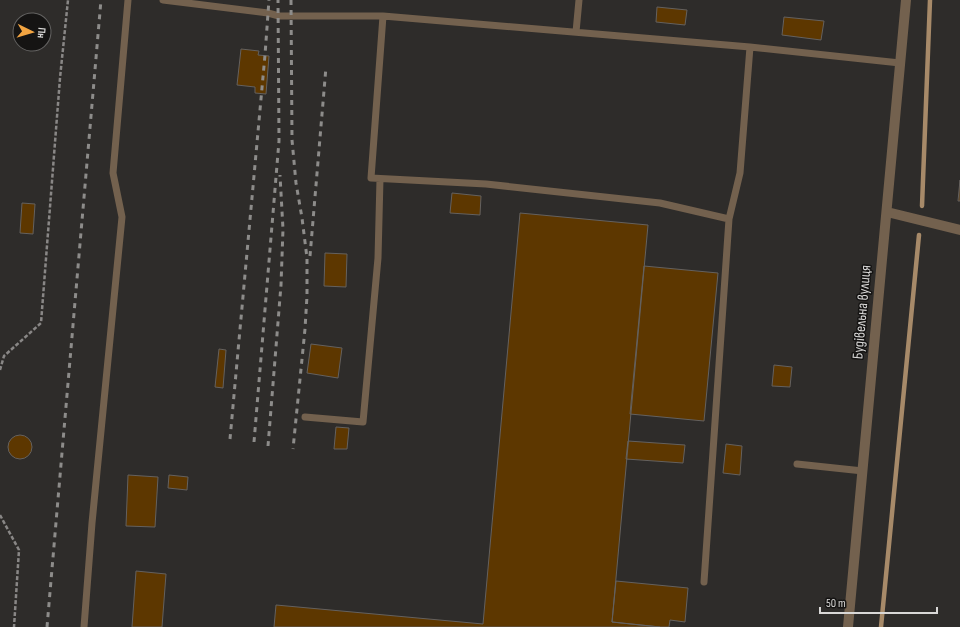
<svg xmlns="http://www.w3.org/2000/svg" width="960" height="627" viewBox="0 0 960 627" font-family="'Sofia Sans Condensed',sans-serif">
	<rect width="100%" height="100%" fill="#2e2c2a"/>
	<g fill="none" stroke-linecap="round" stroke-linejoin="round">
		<path stroke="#a78a69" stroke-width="4.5" d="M922 206 930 0
			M881 627 919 235"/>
	</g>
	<path fill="#5d3700" stroke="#64615f" d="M657 7 687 10 685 25 656 22Z
		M784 17 824 21 821 40 782 35Z
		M241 49 259 51 258 55 269 56 266 94 255 93V87L237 85Z
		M960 180V201H958Z
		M452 193 481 196 480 215 450 213Z
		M22 203 35 204 33 234 20 233Z
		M520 213 648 225 612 622 660 627H274L276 605 483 624Z
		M325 253 347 254 346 287 324 286Z
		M644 266 718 273 704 421 630 414Z
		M311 344 342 348 338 378 307 373Z
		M219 349 226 350 223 388 215 387Z
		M774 365 792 367 790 387 772 386Z
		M336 427 349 428 347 449H334Z
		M8 447a12 12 0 1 1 24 0a12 12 0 1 1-24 0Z
		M628 441 685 445 683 463 626 459Z
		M726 444 742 446 740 475 723 473Z
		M128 475 158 477 155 527 126 526Z
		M169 475 188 477 187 490 168 488Z
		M136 571 166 574 162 627H132Z
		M616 581 688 588 685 622 670 620 669 627H660L612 622Z"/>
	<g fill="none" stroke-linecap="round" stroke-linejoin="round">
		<path stroke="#898786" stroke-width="2.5" stroke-dasharray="4 2" stroke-linecap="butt" d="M0 370 4 356 41 323 60 78 68 0
			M0 515 19 550 14 627"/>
		<path stroke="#73614e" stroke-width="7" d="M163 0 268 13 279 16H383L750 47 900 63
			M383 16 371 178 486 184 660 203 729 219
			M576 32 579 0
			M305 417 363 422 378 258 380 179
			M797 464 863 471
			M704 582 729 219 740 173 750 47
			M84 627 92 523 122 217 113 173 128 0"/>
		<path stroke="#73614e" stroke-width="10" d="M887 212 960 230
			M848 627 906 0"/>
		<path stroke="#8d8c8a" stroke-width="3" stroke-dasharray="5 5" stroke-linecap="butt" d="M291 0 292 140 296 183 302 218 307 258V296L305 329 293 449
			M310 256 326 67
			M230 439 265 55 269 0
			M254 442 279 141 278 0
			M268 446 281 285 283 229 280 175
			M47 627 101 0"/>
	</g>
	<g text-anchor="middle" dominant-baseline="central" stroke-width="3" stroke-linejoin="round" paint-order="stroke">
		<g font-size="15" fill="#d9d8d7" stroke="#151413">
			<text transform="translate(862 312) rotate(-85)">Будівельна вулиця</text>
		</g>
	</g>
	<g transform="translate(32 32) rotate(95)"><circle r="19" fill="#151413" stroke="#636261"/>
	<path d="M0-3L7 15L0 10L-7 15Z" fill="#f3a542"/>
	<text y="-6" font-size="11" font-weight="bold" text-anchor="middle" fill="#d9d8d7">Пн</text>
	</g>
	<path d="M820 607v6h117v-6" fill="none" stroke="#d9d8d7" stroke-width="2"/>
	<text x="826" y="607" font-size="12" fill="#d9d8d7" stroke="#151413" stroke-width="3" paint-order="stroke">50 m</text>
</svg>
